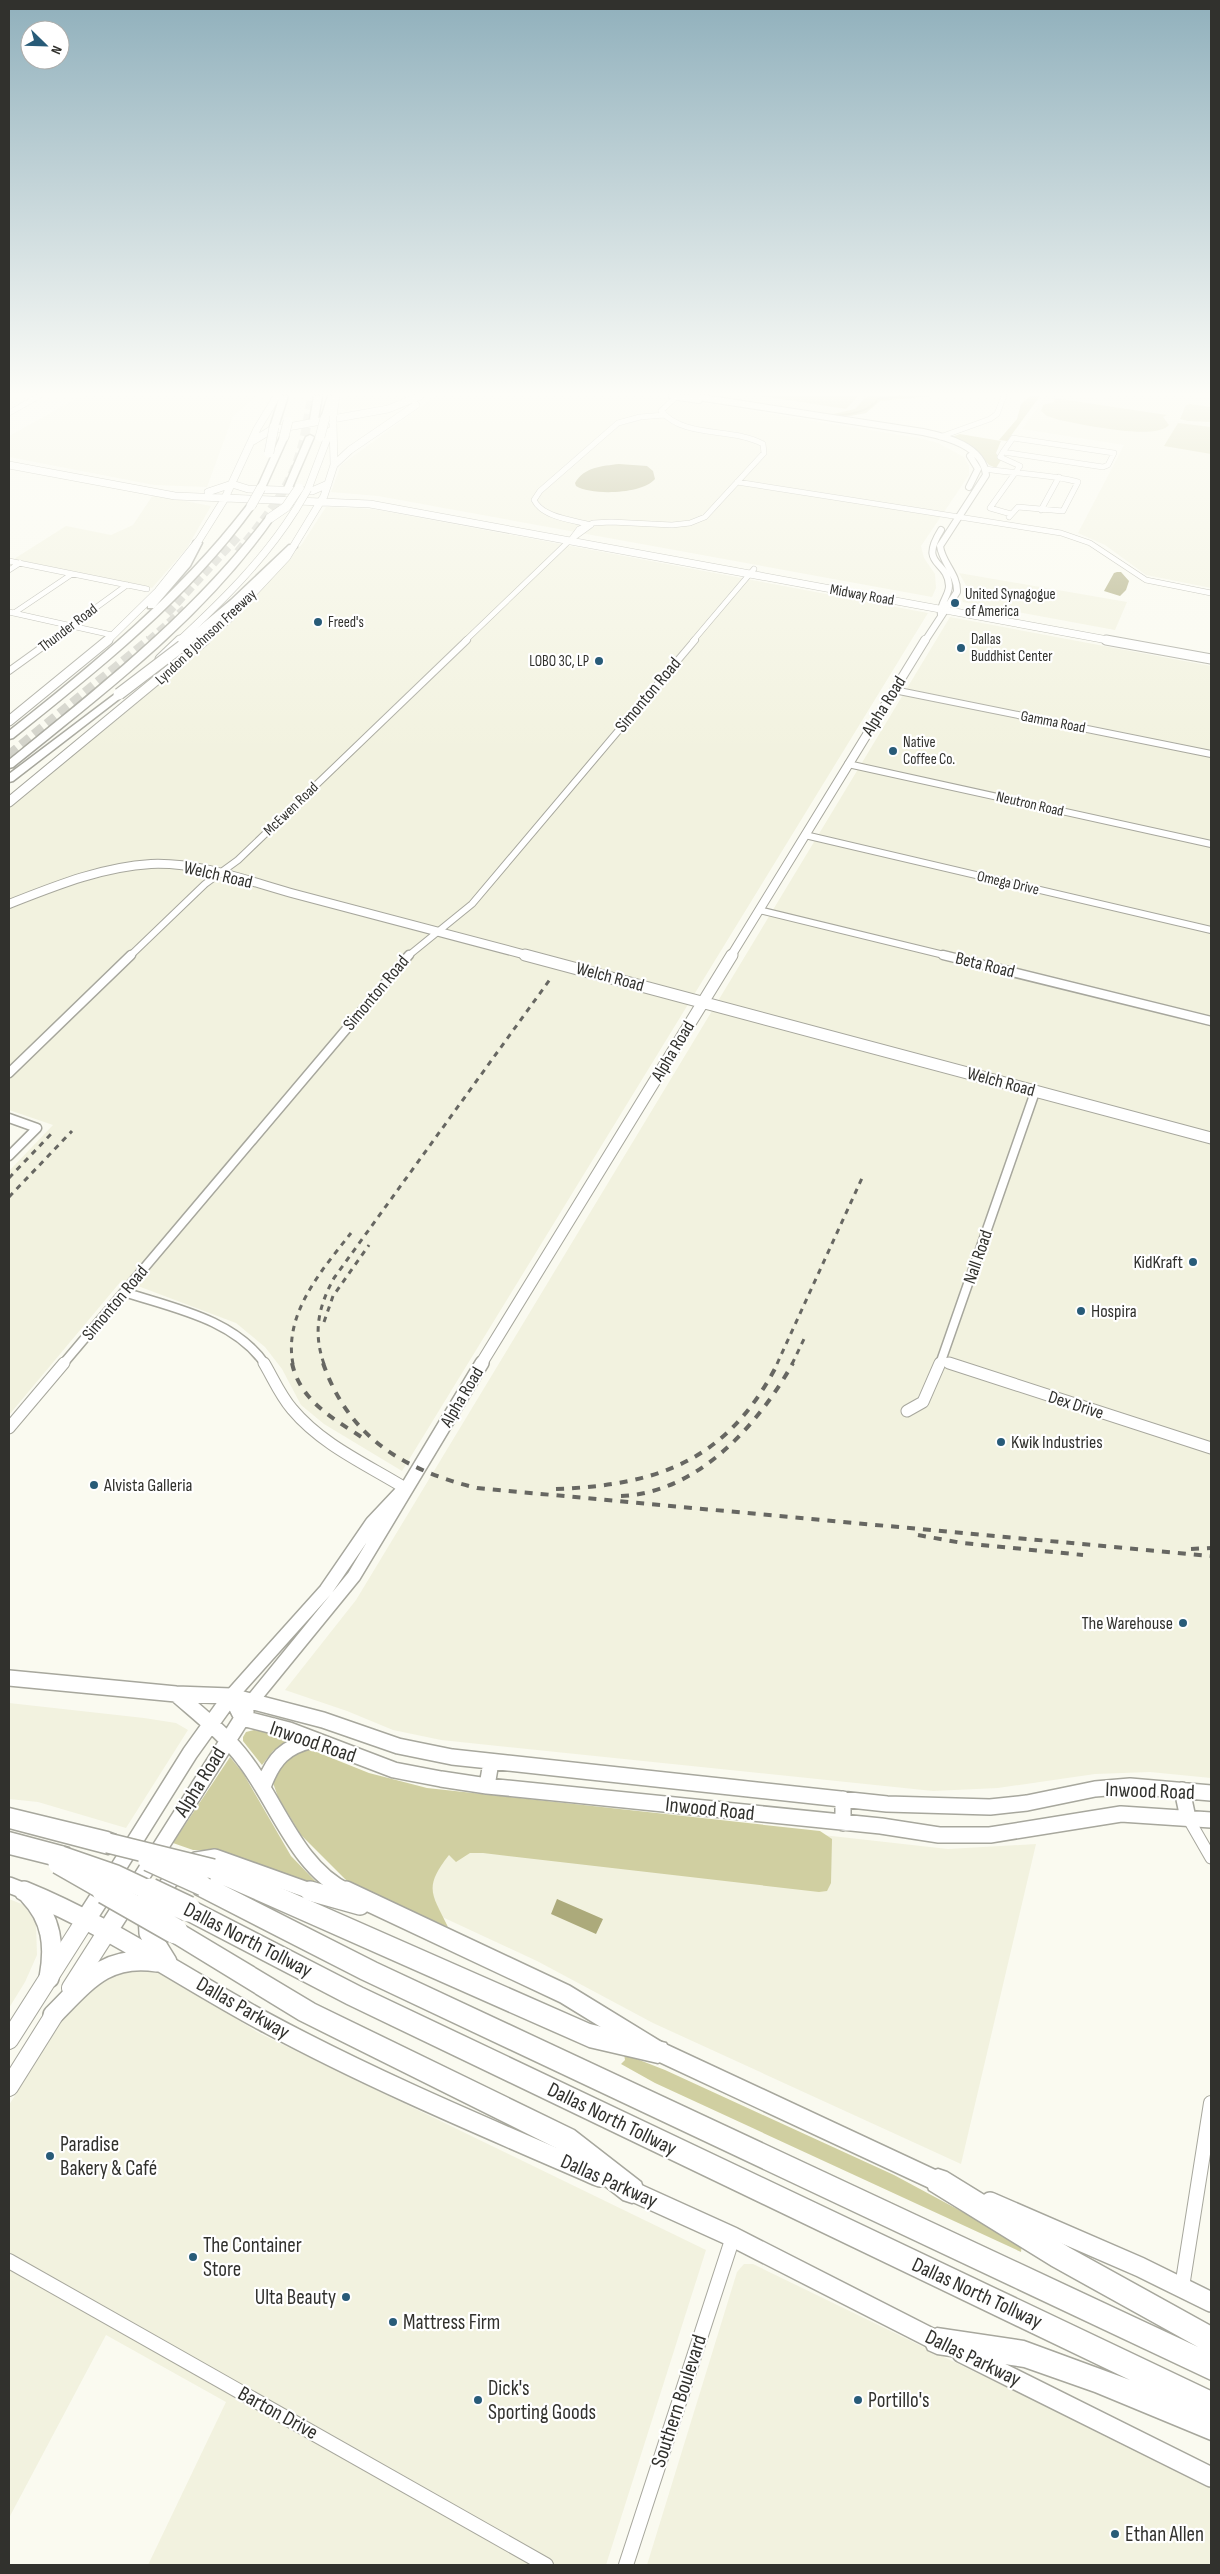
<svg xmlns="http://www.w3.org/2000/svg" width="1220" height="2574" viewBox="0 0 1220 2574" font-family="'Sofia Sans Condensed',sans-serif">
	<rect width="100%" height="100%" fill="#fafaf0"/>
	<path fill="#f2f2df" d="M81 396H258L233 416 207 487 154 485 9 457V436Z
		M342 396H408L389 404 346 410 340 408Z
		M436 396H661L919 438 938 443 964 457 969 466V475L921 546 924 558 935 574 936 588 932 597 378 496 331 492 341 465Z
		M704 396H880L858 409 831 416Z
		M1046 396H1078L1104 400 1107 396H1193L1211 399V588L1146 575 1105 545 1078 533 1124 445 1022 429Z
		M153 495 211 506 187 548 152 588 14 559 66 526 111 535 133 525Z
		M326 507 373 509 928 613 402 1471 324 1424 301 1405 282 1369 265 1347 236 1323 122 1280 9 1415V1171L53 1125 9 1110V807L203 646 265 585 302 544Z
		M959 573 1023 584 1127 602 1115 630 963 602 962 600 967 587Z
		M950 617 1211 666V1778L1150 1772 1095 1774 998 1788 933 1791 441 1740 393 1730 347 1711 285 1690 356 1600Z
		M9 1703 144 1718 176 1723 188 1730 126 1828 38 1802 9 1799Z
		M398 1788 948 1849 1036 1844 961 2164 653 2023 537 1961 354 1876Z
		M9 1899 24 1905 36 1924 37 1955 25 1982 9 2008Z
		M139 1964 166 1974 257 2032 706 2250 606 2565H148L226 2402 106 2335 9 2518V2105L73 2003 100 1975Z
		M744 2264H753L1211 2487V2565H647L737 2272Z"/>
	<path fill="#d0cfa1" d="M762 396H858L846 409Z
		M1054 398 1167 415 1163 417 1169 425C1155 441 1081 424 1059 420L1047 416 1041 411 1043 405 1054 402Z
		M1190 404 1211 407V422L1188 421 1180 419 1186 405Z
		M1178 423 1211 427V454L1164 446Z
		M960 434 1001 441 996 453 1001 460 996 468 989 465 975 449 951 437Z
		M254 1730 292 1737V1739L273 1751 262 1765 243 1741V1737L246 1732Z
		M304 1749 314 1751 369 1773 427 1788 820 1831 832 1839 831 1883 827 1891 819 1892 483 1853H470L456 1862 449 1855C423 1888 432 1894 448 1927L350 1884 301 1835 278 1797 273 1783 276 1772 285 1758Z
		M230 1757 243 1773 291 1856 322 1888 213 1850H193L173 1843Z
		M624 2054 665 2070 894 2175 1022 2244 1021 2252 655 2083 621 2064 625 2060Z"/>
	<path fill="#cbc999" d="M871 396H932L880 401 866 413 845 417 833 414 855 409 865 398Z
		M1030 396H1040L1007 441 999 440 1017 419 1021 404Z"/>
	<path fill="#acaa7b" d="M619 464 647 466 653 471 655 479C643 494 592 496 576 486L575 483C584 467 602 466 619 464Z
		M1117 572H1121L1129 581 1126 590 1120 596 1104 591 1114 573Z
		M557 1899 603 1919 596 1934 551 1914Z"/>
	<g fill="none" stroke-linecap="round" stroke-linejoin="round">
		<path stroke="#acaa7b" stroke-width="2" d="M836 416C853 413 867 413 878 399L901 396"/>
		<path stroke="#d2d2c9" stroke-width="9" stroke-dasharray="9 4.5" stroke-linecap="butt" d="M238 552C262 522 289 491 300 453 306 435 308 415 312 396
			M167 613 240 534
			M149 641 185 609"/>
		<path stroke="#d2d2c9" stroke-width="11" stroke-dasharray="11 5.5" stroke-linecap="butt" d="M9 756 150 640"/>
		<g stroke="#a7a79d" stroke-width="6">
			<path id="minor-far4" d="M9 413 39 396
				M940 437 990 419 997 414 1004 396
				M1013 438 1114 453 1108 465 1103 467 1003 452Z
				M1003 452 1000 457 1020 466 990 508 1011 514
				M986 469C1016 474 1049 474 1078 482L1063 511 1018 507 1009 517
				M737 482 1061 533 1090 543 1146 580 1211 593
				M1041 510 1059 477
				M591 525C574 520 543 518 534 500L540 491 618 423 640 417 664 415
				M570 541 579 529 593 523 611 522 672 525 690 523 705 517 764 453 763 444C732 427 685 439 661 411L677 396
				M9 561 147 589
				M9 570 20 563
				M9 612 112 635
				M14 613 72 574
				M50 641 127 585
				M465 641 569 541 591 525
				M693 641 754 569"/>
		</g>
		<g stroke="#a7a79d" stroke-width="8">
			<path id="minor-far3" d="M9 671 52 640
				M894 690 1211 754
				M848 764 1211 844
				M805 835 1211 930
				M759 910 948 956
				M130 956 205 884 238 860 467 640
				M408 956 472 904 695 640"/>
		</g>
		<g stroke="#a7a79d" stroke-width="11">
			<path id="minor-far2" d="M943 955 1211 1021
				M9 1073 131 955
				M9 1118 37 1128 9 1156
				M124 1292C173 1308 234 1319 265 1364
				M942 1361 953 1364
				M63 1364 409 955
				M940 1364 1035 1092"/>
		</g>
		<g stroke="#a7a79d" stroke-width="13">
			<path id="minor-far1" d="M264 1363C273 1378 280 1395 292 1409 322 1445 366 1464 405 1488
				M949 1363 1211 1448
				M907 1411 923 1402 940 1363
				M9 1428 64 1363
				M1188 1818 1211 1858"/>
		</g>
		<g stroke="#a7a79d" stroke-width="16">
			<path id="minor" d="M9 2261 546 2565
				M1182 2287 1211 2103
				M626 2565 733 2237"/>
		</g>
		<g stroke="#a7a79d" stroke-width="8">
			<path id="tertiary-far4" d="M672 396 699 400
				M691 396 923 432C947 437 983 446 986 475L940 546C942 563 958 574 957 592L925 641
				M969 487 978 469 970 456
				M941 530C918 567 948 559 949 586 949 596 939 604 941 615"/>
		</g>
		<g stroke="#a7a79d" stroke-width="10">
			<path id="tertiary-far3" d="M9 904C55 886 101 867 151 864 200 862 248 881 295 894 374 915 452 936 530 956
				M731 956 925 640"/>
		</g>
		<g stroke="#a7a79d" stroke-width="13">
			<path id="tertiary-far2" d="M525 955 1211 1138
				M481 1364 732 955"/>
		</g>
		<g stroke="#a7a79d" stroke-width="16">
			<path id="tertiary-far1" d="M231 1696 326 1590 372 1523 405 1488
				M252 1701 354 1576 482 1363"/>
		</g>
		<g stroke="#a7a79d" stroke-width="20">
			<path id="tertiary" d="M71 1988 108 1930
				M9 2040 86 1919
				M9 2087 56 2012"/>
		</g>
		<g stroke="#a7a79d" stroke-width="8">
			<path id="secondary-far3" d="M333 416 336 396
				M253 441 271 430 388 409 420 396
				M9 465 175 496 370 504 1113 641
				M334 465 350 450 416 405
				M308 489 330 431
				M208 492 232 484 248 489 312 491 328 484
				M107 641 158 591 199 540 224 500 257 429 277 396
				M179 641C223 600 264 560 296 509
				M204 641 230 618 287 557 324 496 334 465 333 422"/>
		</g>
		<g stroke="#a7a79d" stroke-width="11">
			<path id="secondary-far2" d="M1106 640 1211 659
				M160 659 180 640
				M9 721 108 640
				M9 802 205 640"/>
		</g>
		<g stroke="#a7a79d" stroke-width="18">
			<path id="secondary-far1" d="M9 1678 176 1694 231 1696 323 1720 398 1746 452 1757 887 1804 990 1807 1027 1803 1095 1789 1130 1786 1211 1793
				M176 1694C200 1715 226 1735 245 1761 278 1804 297 1868 348 1892
				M231 1696 242 1718 289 1730 394 1770 441 1779 487 1786 881 1826 939 1835H990L1121 1814 1211 1820
				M487 1786 491 1762
				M263 1787C273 1759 285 1746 314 1740
				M1182 1790 1188 1818
				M843 1799V1823
				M9 1885 27 1892
				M103 1892 190 1753 231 1696
				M132 1892 246 1712
				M161 1892 181 1868 196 1860 215 1857 313 1892"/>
		</g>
		<g stroke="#a7a79d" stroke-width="22">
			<path id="secondary" d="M24 1891C108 1925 183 1978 263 2021 372 2080 487 2128 600 2177
				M310 1891 360 1905
				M346 1891 565 1994 658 2051 941 2183
				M29 1895C52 1919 55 1946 49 1978
				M158 1897 162 1891
				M148 1915 149 1933 167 1962
				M86 1919 104 1891
				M108 1930 133 1891
				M53 2015C86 1982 106 1954 157 1962
				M627 2189 733 2237 941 2343
				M990 2202 1140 2267 1211 2302
				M962 2353 1211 2477"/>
		</g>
		<g stroke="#a7a79d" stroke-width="3">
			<path id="motorway" d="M280 396H288L278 427 274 429 270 427Z
				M314 396H322L318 419 314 421 310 419Z
				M328 396H336L329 418 325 420 321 418Z
				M284 435 288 437 265 488 258 490 257 488 280 437Z
				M310 435 314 437 292 488 285 490 284 488 306 437Z
				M248 504 255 506C189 598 101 668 13 738L9 739V731C96 662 180 593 248 504Z
				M267 516 274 518C204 618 107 691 13 767L9 768V760C103 684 193 613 267 516Z
				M194 541 202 543 190 566 154 608H148V604L183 563Z
				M289 545 297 547 237 604 186 648H178V644L231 600Z
				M119 691 123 692V696L13 781 9 782V774Z
				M9 1808 108 1832 116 1835 119 1843 116 1851 108 1854 9 1828Z
				M9 1832 69 1848 72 1856 69 1864 61 1867 9 1854Z
				M213 1858 590 2024 666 2043 670 2051 666 2059 658 2063 589 2047 223 1885 377 1963 1198 2347 1052 2266 929 2190 926 2181 929 2172 938 2169 947 2172 1070 2248 1211 2326V2353L1208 2352 1211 2353V2380L361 1979 195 1894 192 1886 195 1878 205 1876 202 1869 205 1861Z
				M188 1898 363 1988 1211 2391V2440L1095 2392 1024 2367 937 2354 928 2350 924 2341 928 2332 937 2328 1024 2341 1130 2380 347 2004 180 1917 177 1909 180 1901Z
				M175 1920 315 2004 574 2130 641 2182 644 2191 641 2200 632 2203 623 2200 556 2148 299 2020 167 1939 164 1931 167 1923Z"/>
		</g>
		<use href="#minor-far4" stroke="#fff" stroke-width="5"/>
		<use href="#minor-far3" stroke="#fff" stroke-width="6"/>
		<use href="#minor-far2" stroke="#fff" stroke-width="8"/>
		<use href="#minor-far1" stroke="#fff" stroke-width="11"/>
		<use href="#minor" stroke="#fff" stroke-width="14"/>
		<use href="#tertiary-far4" stroke="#fff" stroke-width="6"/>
		<use href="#tertiary-far3" stroke="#fff" stroke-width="8"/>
		<use href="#tertiary-far2" stroke="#fff" stroke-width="11"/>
		<use href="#tertiary-far1" stroke="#fff" stroke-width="13"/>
		<use href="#tertiary" stroke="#fff" stroke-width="18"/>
		<use href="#secondary-far3" stroke="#fff" stroke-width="7"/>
		<use href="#secondary-far2" stroke="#fff" stroke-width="9"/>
		<use href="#secondary-far1" stroke="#fff" stroke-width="15"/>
		<use href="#secondary" stroke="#fff" stroke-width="19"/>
		<use href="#motorway" fill="#fff" fill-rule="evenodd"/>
		<path stroke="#676762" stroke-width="3" stroke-dasharray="5.5 5.5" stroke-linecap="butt" d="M9 1178 51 1134
			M9 1197 72 1131
			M324 1322 333 1296 369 1245
			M293 1364C283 1314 322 1270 351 1233
			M324 1364C313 1333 318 1307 334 1278L551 978
			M777 1364 863 1176
			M792 1364 805 1337"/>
		<path stroke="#676762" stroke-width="4" stroke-dasharray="8 8" stroke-linecap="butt" d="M292 1363C300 1401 334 1419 363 1438
			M323 1363C349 1438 404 1470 477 1488L1211 1556
			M556 1489C660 1485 728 1460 778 1363
			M621 1496C698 1493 758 1425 793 1363
			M918 1535 962 1543 1083 1555
			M1191 1549 1211 1548"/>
		<g stroke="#a7a79d" stroke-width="8" stroke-linecap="butt">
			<path id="secondary-bridge" d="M333 416V422
				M296 509 308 489"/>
		</g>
		<g stroke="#a7a79d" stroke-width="10" stroke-linecap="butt">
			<path id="motorway-bridge-far3" d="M284 437 288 421
				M320 437 325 418
				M269 453 274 427
				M251 506 261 488
				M270 518 286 507 299 488"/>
		</g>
		<g stroke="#a7a79d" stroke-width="13" stroke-linecap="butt">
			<path id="motorway-bridge-far2" d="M119 694 182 646"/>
		</g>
		<g stroke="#a7a79d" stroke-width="22" stroke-linecap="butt">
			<path id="motorway-bridge-far1" d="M108 1843 213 1869
				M61 1856 116 1875 152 1892
				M148 1861 203 1886
				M58 1864 107 1892"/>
		</g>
		<g stroke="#a7a79d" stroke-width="28" stroke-linecap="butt">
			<path id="motorway-bridge" d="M105 1891 175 1931
				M150 1891 188 1909"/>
		</g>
		<use href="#secondary-bridge" stroke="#fff" stroke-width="7"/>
		<use href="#motorway-bridge-far3" stroke="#fff" stroke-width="9"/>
		<use href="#motorway-bridge-far2" stroke="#fff" stroke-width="11"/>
		<use href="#motorway-bridge-far1" stroke="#fff" stroke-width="19"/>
		<use href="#motorway-bridge" stroke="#fff" stroke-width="25"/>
	</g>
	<linearGradient id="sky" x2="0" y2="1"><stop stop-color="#90b0bc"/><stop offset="0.52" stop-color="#fdfdf8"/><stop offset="1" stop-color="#fdfdf8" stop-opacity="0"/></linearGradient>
	<rect width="1220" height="757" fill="url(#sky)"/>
	<g fill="#285b78" stroke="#fff" stroke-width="2">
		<circle cx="955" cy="603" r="5"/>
		<circle cx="318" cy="622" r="5"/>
		<circle cx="961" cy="648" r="5"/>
		<circle cx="599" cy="661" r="5"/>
		<circle cx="893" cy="751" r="5"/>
		<circle cx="1193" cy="1262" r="5"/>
		<circle cx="1081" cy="1311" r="5"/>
		<circle cx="1001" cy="1442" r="5"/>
		<circle cx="94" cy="1485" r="5"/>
		<circle cx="1183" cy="1623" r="5"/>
		<circle cx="50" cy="2156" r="5"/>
		<circle cx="193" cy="2257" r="5"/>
		<circle cx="346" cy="2297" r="5"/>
		<circle cx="393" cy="2322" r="5"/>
		<circle cx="478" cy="2400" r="5"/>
		<circle cx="858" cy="2400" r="5"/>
		<circle cx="1115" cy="2534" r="5"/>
	</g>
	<g text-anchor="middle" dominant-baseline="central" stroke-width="4.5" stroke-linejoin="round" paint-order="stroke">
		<g font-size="15" fill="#31312d" stroke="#fff" text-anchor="start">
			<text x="965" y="594">United Synagogue<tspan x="965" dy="17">of America</tspan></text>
			<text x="328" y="622">Freed's</text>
			<text x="971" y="639">Dallas<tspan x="971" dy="17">Buddhist Center</tspan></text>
			<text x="589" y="661" text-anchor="end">LOBO 3C, LP</text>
			<text x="903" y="742">Native<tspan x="903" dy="17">Coffee Co.</tspan></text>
		</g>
		<g font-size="15" fill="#31312d" stroke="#fff">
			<text transform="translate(862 595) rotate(10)">Midway Road</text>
			<text transform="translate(68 628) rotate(-37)">Thunder Road</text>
			<text transform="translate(206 637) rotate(-43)">Lyndon B Johnson Freeway</text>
			<text transform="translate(1053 722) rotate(11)">Gamma Road</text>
			<text transform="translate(1030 804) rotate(13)">Neutron Road</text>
			<text transform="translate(291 809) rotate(-44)">McEwen Road</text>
			<text transform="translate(1008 883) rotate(13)">Omega Drive</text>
		</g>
		<g font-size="18" fill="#31312d" stroke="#fff">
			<text transform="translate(648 695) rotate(-50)">Simonton Road</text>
			<text transform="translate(884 706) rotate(-58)">Alpha Road</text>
			<text transform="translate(218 875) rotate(13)">Welch Road</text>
			<text transform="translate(985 965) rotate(14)">Beta Road</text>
			<text transform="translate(610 977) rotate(15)">Welch Road</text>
			<text transform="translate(376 993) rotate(-50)">Simonton Road</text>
			<text transform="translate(673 1051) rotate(-59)">Alpha Road</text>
			<text transform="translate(1001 1082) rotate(15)">Welch Road</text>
			<text transform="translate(978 1257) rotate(-71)">Nall Road</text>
			<text transform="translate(115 1303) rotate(-50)">Simonton Road</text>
			<text transform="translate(462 1397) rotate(-59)">Alpha Road</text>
			<text transform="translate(1076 1405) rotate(18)">Dex Drive</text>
		</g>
		<g font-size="18" fill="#31312d" stroke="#fff" text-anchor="start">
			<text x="1183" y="1262" text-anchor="end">KidKraft</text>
			<text x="1091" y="1311">Hospira</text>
			<text x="1011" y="1442">Kwik Industries</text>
			<text x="104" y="1485">Alvista Galleria</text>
			<text x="1173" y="1623" text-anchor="end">The Warehouse</text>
		</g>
		<g font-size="21" fill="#31312d" stroke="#fff">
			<text transform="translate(313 1742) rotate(19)">Inwood Road</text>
			<text transform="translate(200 1782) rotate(-58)">Alpha Road</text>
			<text transform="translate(1150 1791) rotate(2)">Inwood Road</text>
			<text transform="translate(710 1809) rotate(6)">Inwood Road</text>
			<text transform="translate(248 1940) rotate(27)">Dallas North Tollway</text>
			<text transform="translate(243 2008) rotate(30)">Dallas Parkway</text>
			<text transform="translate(612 2119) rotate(26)">Dallas North Tollway</text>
			<text transform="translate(609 2181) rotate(24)">Dallas Parkway</text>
			<text transform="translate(977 2293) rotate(25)">Dallas North Tollway</text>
			<text transform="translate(973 2358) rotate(26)">Dallas Parkway</text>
			<text transform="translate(679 2401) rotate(-72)">Southern Boulevard</text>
			<text transform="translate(278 2413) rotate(29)">Barton Drive</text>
		</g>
		<g font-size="21" fill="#31312d" stroke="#fff" text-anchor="start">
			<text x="60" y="2144">Paradise<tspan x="60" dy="24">Bakery &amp; Café</tspan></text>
			<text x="203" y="2245">The Container<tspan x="203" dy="24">Store</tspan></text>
			<text x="336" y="2297" text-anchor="end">Ulta Beauty</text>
			<text x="403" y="2322">Mattress Firm</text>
			<text x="488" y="2388">Dick's<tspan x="488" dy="24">Sporting Goods</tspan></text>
			<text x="868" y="2400">Portillo's</text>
			<text x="1125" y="2534">Ethan Allen</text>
		</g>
	</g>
	<rect width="1220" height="2574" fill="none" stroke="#31312d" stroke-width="20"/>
	<g transform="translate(45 45) rotate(113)"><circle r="24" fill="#ffffff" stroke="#adadab"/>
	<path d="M0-4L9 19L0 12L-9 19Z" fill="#285b78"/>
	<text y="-8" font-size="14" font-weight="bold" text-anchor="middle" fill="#31312d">N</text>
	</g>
</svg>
